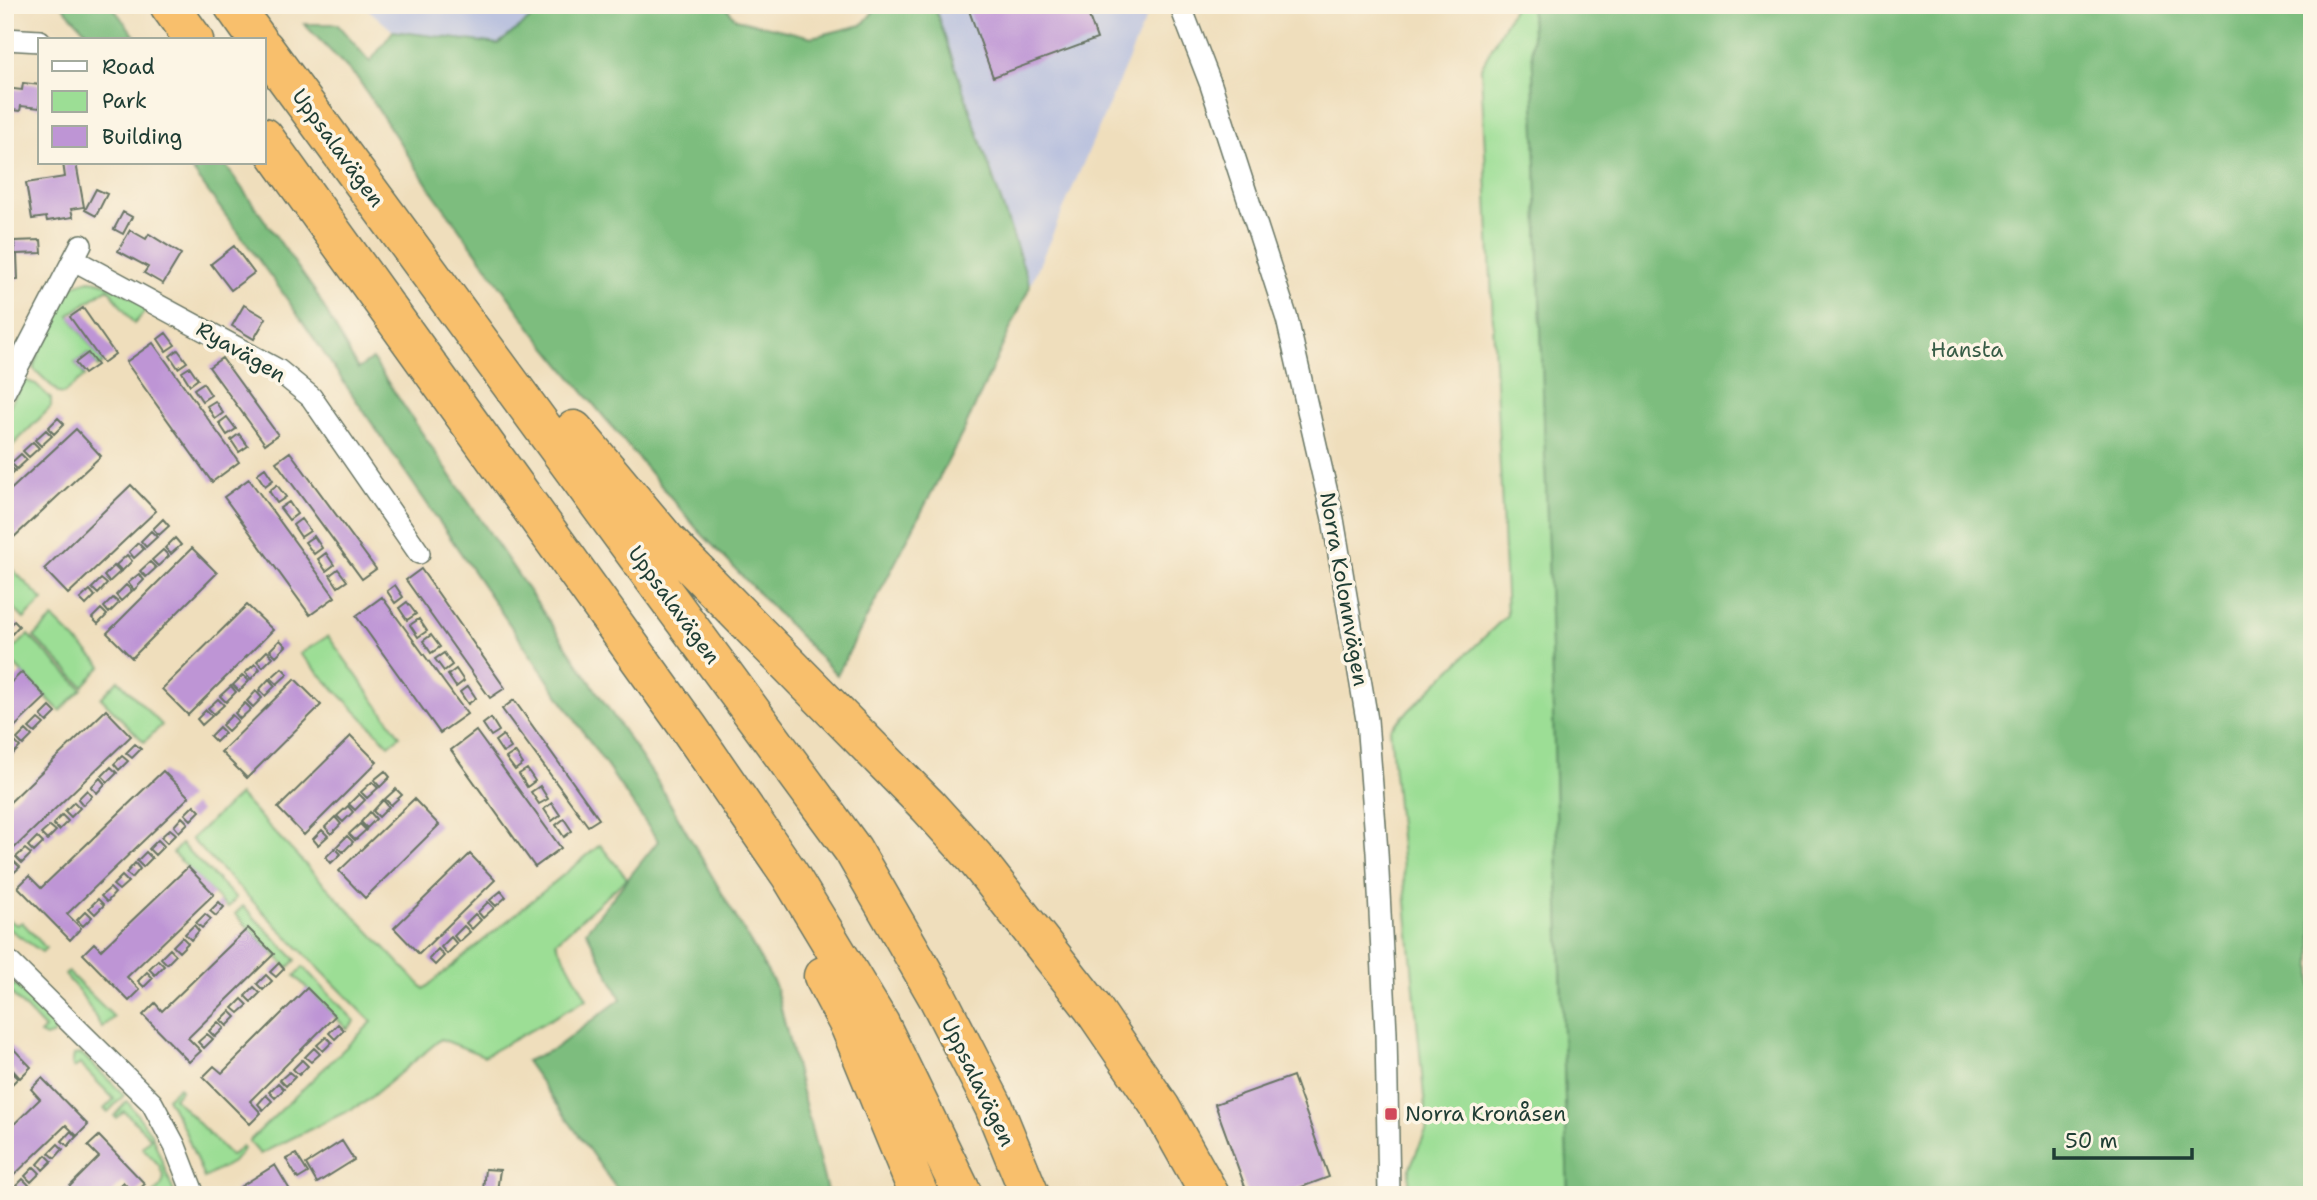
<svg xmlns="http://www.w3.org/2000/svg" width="2317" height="1200" viewBox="0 0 2317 1200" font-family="'Shantell Sans',sans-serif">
	<rect width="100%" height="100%" fill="#fcf5e5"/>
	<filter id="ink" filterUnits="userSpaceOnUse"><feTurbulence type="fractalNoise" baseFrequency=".0143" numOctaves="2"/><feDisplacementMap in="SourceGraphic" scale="14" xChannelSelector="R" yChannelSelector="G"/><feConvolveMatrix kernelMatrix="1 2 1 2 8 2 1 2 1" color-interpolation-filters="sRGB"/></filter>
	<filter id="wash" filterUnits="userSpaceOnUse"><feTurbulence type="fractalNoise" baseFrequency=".00686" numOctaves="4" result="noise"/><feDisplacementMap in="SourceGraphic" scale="28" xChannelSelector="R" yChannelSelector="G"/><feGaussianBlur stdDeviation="1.57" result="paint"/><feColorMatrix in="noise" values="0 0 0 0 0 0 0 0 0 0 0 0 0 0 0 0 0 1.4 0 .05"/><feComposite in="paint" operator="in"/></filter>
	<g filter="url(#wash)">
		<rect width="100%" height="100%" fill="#efdebc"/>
		<path fill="#bcc3de" d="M363 5H548L498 44 393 31Z
			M934 5H1152L1030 286Z"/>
		<path fill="#9cde95" stroke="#5e8e64" stroke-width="2" d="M1515 5H1531L1568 1195H1408L1410 1167 1427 1129 1390 729 1507 615 1481 68Z
			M90 280C108 281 128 295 143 304L145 312 134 324 108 288 69 315 103 363 98 367 88 353 75 363 85 376 63 394 59 393 34 369V365C41 346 56 304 70 289 75 284 83 282 90 280Z
			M27 381 36 384 51 399V407L5 453V414L23 382Z
			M5 562 43 600 24 619 5 599Z
			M53 618 102 666 83 686 34 637Z
			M28 635 82 689 60 711 6 656Z
			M328 636 400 736 389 745 300 654Z
			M118 680 162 725 144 742 101 698Z
			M239 795 424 989 600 845 627 878 556 942 587 999 484 1056 441 1039 364 1103 260 1154 249 1141 372 1022 191 839Z
			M181 844 236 898 227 908 173 853Z
			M243 906 296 960 288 968 235 914Z
			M9 920 17 925 22 922 46 948 42 952 5 926 6 921Z
			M303 967 355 1021 347 1029 295 976Z
			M68 972 114 1017 102 1028 80 992 65 975Z
			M15 984 55 1025 54 1034 46 1037 40 1034 45 1029 11 993 5 997V993Z
			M82 1054 124 1095 108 1112 104 1109 114 1099 80 1064 74 1068 72 1065 74 1055Z
			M179 1087 181 1090 174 1098 231 1156 242 1146 244 1148 234 1161 204 1178 184 1129 167 1098Z
			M127 1101 151 1133 175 1195H152L161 1186 164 1178 159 1165 142 1147 151 1138 124 1111 116 1118 114 1116Z"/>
		<path fill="#7dbd7e" stroke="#4e7d59" stroke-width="2" d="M61 5H111L138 40H94Z
			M548 5H724L736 19 812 37 862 25 879 5H934L1030 286 964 430 837 675 697 529 618 434 534 332 431 190 358 79 304 24H337L370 62 393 31 498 44Z
			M1531 5H2312V1195H1568Z
			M187 163H224L316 293 358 369 372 359 656 779 775 985 828 1195H621L526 1061 554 1049 621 999 586 931 658 841 280 289Z"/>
		<g id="blocks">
			<path fill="#be95d5" d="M967 5H1085L1097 39 993 77Z
				M23 83 40 85V108L21 106 20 111 5 109V88L22 90Z
				M63 163H76L84 207 71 209 73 217 47 221 46 217 32 219 26 183 65 177Z
				M96 189 107 194 96 216 85 210Z
				M123 212 132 217 123 234 114 229Z
				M130 230 146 239 149 234 181 254 163 284 144 273 148 267 118 251Z
				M41 240 42 253 17 254 18 279 5 281V254H15L14 241Z
				M234 246 254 273 231 290 211 264Z
				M244 305 266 318 254 339 232 326Z
				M83 308 115 354 103 363 70 317Z
				M166 333 175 345 166 351 158 339Z
				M153 343 239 462 212 482 126 362Z
				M178 350 187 362 178 368 170 356Z
				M88 353 97 365 84 374 75 363Z
				M222 358 278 435 265 444 209 367Z
				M190 367 198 379 190 385 182 372Z
				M203 383 211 395 202 401 194 389Z
				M215 401 223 413 215 419 207 406Z
				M227 417 236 429 227 435 219 423Z
				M58 418 64 424 54 434 48 428Z
				M76 429 101 456 13 538 5 530V495Z
				M46 430 52 436 41 446 35 440Z
				M239 434 248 446 239 452 231 440Z
				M33 442 39 448 29 457 23 451Z
				M290 452 376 569 362 579 276 462Z
				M21 454 27 460 17 469 11 463Z
				M9 465 15 471 5 480V469Z
				M265 468 273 480 265 486 257 474Z
				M249 479 335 597 310 615 224 497Z
				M131 485 156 511 68 594 44 569Z
				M277 485 286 497 277 503 269 491Z
				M289 502 297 514 289 520 280 508Z
				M163 519 169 526 159 535 153 529Z
				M301 519 310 531 301 537 293 525Z
				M151 531 157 537 146 547 141 541Z
				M314 536 322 548 314 554 305 542Z
				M175 538 181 545 171 554 165 548Z
				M138 543 144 549 134 558 129 552Z
				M192 548 217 573 132 658 107 633Z
				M163 550 169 556 158 566 152 560Z
				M326 553 334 565 326 571 318 559Z
				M127 555 132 561 122 571 116 565Z
				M150 562 156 568 146 577 140 571Z
				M114 566 120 572 109 582 104 576Z
				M338 569 347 581 338 587 330 575Z
				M421 569 505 688 490 698 406 580Z
				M139 574 144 580 134 590 128 583Z
				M101 579 107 584 98 594 92 588Z
				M126 585 132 591 121 601 116 595Z
				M395 585 403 597 395 603 387 591Z
				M90 590 95 596 86 605 80 599Z
				M382 597 467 714 440 733 356 616Z
				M113 598 119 603 109 613 104 607Z
				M407 602 416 614 407 620 399 608Z
				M247 605 273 630 188 715 162 689Z
				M101 609 107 615 98 624 92 618Z
				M419 619 427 631 418 637 410 625Z
				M14 621 19 626 11 635 5 629Z
				M431 635 440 647 431 653 423 641Z
				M280 640 286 646 276 656 270 650Z
				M267 651 273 657 263 667 257 661Z
				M444 653 452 665 444 671 435 659Z
				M255 664 260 669 251 679 245 673Z
				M282 668 288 674 277 684 271 678Z
				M456 669 464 681 456 687 448 675Z
				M22 672 46 697 5 736V688Z
				M243 675 249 681 239 691 233 685Z
				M269 679 275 686 265 696 259 690Z
				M295 679 321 705 247 778 221 752Z
				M231 686 236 692 226 702 220 696Z
				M468 686 476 698 468 704 460 692Z
				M256 691 262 698 253 707 247 701Z
				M218 699 224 705 214 714 208 708Z
				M514 700 599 819 588 826 502 709Z
				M245 703 251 709 240 719 235 713Z
				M50 707 56 713 47 722 41 716Z
				M106 710 131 736 7 855 20 867 8 878 5 875V807Z
				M206 710 212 716 202 725 197 719Z
				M232 715 238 721 228 731 222 725Z
				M491 718 499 731 491 736 483 724Z
				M38 719 44 724 35 733 29 728Z
				M219 727 225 733 216 742 210 736Z
				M26 730 32 736 23 745 17 739Z
				M476 731 561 848 535 867 451 750Z
				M503 735 511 748 503 753 495 741Z
				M351 736 377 762 304 835 278 808Z
				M14 741 20 747 11 756 5 750Z
				M135 744 141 749 132 758 126 753Z
				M515 752 523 764 515 770 506 758Z
				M122 756 128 761 119 770 114 764Z
				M111 767 117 773 108 782 102 776Z
				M527 769 535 781 527 787 519 774Z
				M163 771 189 797 67 914 81 928 70 940 18 887 29 876 41 888Z
				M385 771 390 777 380 787 374 780Z
				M100 778 105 784 97 793 91 787Z
				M372 782 378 788 367 798 361 792Z
				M540 786 548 799 539 804 531 792Z
				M396 789 402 795 391 805 385 799Z
				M87 790 92 796 83 805 78 799Z
				M359 794 365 800 355 810 349 804Z
				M414 799 439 825 365 898 339 871Z
				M383 800 389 807 379 817 373 811Z
				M74 802 80 808 71 817 65 811Z
				M552 803 560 815 552 821 544 809Z
				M194 805 200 811 191 820 185 814Z
				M348 806 353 812 343 822 337 816Z
				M370 812 376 819 367 828 361 822Z
				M62 815 68 821 59 830 53 824Z
				M182 817 188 823 179 832 174 826Z
				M335 817 341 824 331 834 325 827Z
				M564 819 572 831 564 837 556 825Z
				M360 824 366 830 355 840 349 834Z
				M50 826 56 831 47 840 41 834Z
				M170 829 176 834 167 843 161 837Z
				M322 830 328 836 318 845 313 839Z
				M347 836 353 842 343 852 337 846Z
				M37 837 43 843 34 852 28 846Z
				M158 840 164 846 155 855 149 849Z
				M335 848 341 854 331 863 326 857Z
				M25 849 31 854 22 863 16 857Z
				M146 852 152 858 143 867 137 861Z
				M470 854 495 880 419 954 394 928Z
				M135 863 140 869 132 878 126 873Z
				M188 867 214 894 127 977 140 990 129 1001 83 954 94 943 101 950Z
				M122 876 128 882 119 890 113 885Z
				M110 888 115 893 107 902 101 896Z
				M501 891 506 897 496 906 490 900Z
				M98 899 104 905 95 914 89 908Z
				M219 902 224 907 216 916 210 911Z
				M488 902 494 908 483 918 478 912Z
				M86 911 92 917 83 926 77 920Z
				M205 914 211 919 202 928 196 923Z
				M475 914 481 920 472 929 466 923Z
				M194 925 199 931 191 940 185 934Z
				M464 926 470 932 459 942 454 936Z
				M248 928 274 954 188 1038 201 1051 189 1062 143 1015 155 1003 162 1011Z
				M182 937 188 943 179 952 173 946Z
				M451 937 457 944 447 954 441 947Z
				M170 949 176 955 167 964 161 958Z
				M438 949 444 956 435 965 429 959Z
				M158 960 164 966 155 975 149 969Z
				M279 963 284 969 276 977 270 972Z
				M147 972 153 978 144 987 138 981Z
				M266 975 272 981 263 990 257 984Z
				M254 987 260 993 251 1002 245 996Z
				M307 988 335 1016 250 1101 261 1113 250 1124 203 1077 214 1066 222 1073Z
				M242 999 248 1005 239 1013 233 1008Z
				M230 1011 236 1017 227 1026 221 1020Z
				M218 1022 224 1028 215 1037 209 1031Z
				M338 1024 344 1030 335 1039 329 1033Z
				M207 1034 213 1039 204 1048 198 1042Z
				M326 1037 332 1042 323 1051 317 1045Z
				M5 1040 31 1067 20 1078 9 1066 5 1070Z
				M314 1048 320 1054 311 1062 305 1057Z
				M302 1060 308 1066 299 1075 293 1069Z
				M289 1072 295 1077 286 1086 280 1080Z
				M13 1073 18 1078 9 1087 5 1080Z
				M1293 1076 1329 1177 1280 1195H1248L1215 1104Z
				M42 1078 88 1125 77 1136 66 1125 5 1184V1133L40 1099 31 1089Z
				M278 1083 284 1089 275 1098 269 1092Z
				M266 1095 272 1101 263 1110 258 1104Z
				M71 1131 76 1137 68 1146 62 1141Z
				M99 1136 145 1184 134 1194 123 1182 110 1195H61L99 1157 88 1146Z
				M342 1141 354 1160 317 1183 306 1164Z
				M58 1144 63 1149 55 1158 49 1153Z
				M296 1154 308 1173 298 1179 286 1159Z
				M46 1155 52 1161 43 1170 38 1164Z
				M275 1165 293 1195H238L235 1190Z
				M34 1167 40 1173 31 1182 25 1176Z
				M485 1169 500 1170 497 1191 483 1190Z
				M23 1179 29 1185 20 1194 14 1188Z"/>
		</g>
	</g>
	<g filter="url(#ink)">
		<use href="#blocks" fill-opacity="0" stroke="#687564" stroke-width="2"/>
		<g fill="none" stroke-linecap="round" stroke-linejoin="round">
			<g stroke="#687564" stroke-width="24">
				<path id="street" d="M1180 5 1211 85 1287 319 1333 519 1367 720 1377 852 1386 1033 1389 1195
					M5 39 40 41
					M74 260 278 370 311 397 419 553
					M5 391 81 245
					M5 958 152 1103 175 1146 194 1195"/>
			</g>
			<g stroke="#687564" stroke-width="41">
				<path id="highway" d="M169 5 194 40
					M233 5 258 40
					M264 48 853 850 937 996 994 1107 1030 1195
					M264 137 689 728 790 875 880 1024 963 1195
					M574 430 666 540 928 806 975 858 1092 1007 1161 1108 1210 1195
					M823 976 850 1027 919 1195"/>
			</g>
			<use href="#street" stroke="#fff" stroke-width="21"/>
			<use href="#highway" stroke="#f8bf6c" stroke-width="38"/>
		</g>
	</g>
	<rect fill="#d1495b" stroke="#fcf5e5" stroke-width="2.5" x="1384" y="1107" width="14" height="14" rx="3.5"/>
	<g text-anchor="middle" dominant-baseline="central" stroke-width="7" stroke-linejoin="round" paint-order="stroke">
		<g font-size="21" fill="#1f3d34" stroke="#fcf5e5">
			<text transform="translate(338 148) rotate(54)">Uppsalavägen</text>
			<text transform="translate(241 352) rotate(30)">Ryavägen</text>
			<text transform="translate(1344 589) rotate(80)">Norra Kolonnvägen</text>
			<text transform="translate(674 605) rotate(54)">Uppsalavägen</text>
			<text transform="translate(978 1082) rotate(64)">Uppsalavägen</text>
		</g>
		<g font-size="21" fill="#385d47" stroke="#fcf5e5">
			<text x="1967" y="350">Hansta</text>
		</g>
		<g font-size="21" fill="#1f3d34" stroke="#fcf5e5" text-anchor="start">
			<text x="1405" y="1114">Norra Kronåsen</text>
		</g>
	</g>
	<rect width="2317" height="1200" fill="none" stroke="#fcf5e5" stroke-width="28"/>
	<rect x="38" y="38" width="228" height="126" fill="#fcf5e5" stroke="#a4ab9e" stroke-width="2"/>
	<rect x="52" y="61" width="35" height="10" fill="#ffffff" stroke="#a4ab9e" stroke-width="2"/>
	<text x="102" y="74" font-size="21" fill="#1f3d34">Road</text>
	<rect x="52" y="91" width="35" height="21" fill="#9cde95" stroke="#a4ab9e" stroke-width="2"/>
	<text x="102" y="108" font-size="21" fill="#1f3d34">Park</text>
	<rect x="52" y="126" width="35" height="21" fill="#be95d5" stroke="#a4ab9e" stroke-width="2"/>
	<text x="102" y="144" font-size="21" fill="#1f3d34">Building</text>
	<path d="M2054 1148v10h138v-10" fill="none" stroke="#1f3d34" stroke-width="3.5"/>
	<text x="2065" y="1148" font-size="21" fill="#1f3d34" stroke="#fcf5e5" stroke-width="5" paint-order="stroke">50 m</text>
</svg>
